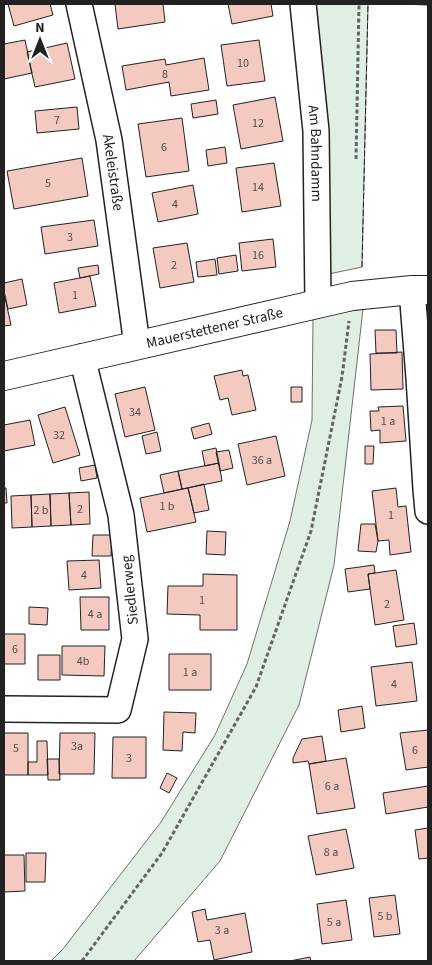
<svg xmlns="http://www.w3.org/2000/svg" width="432" height="965" viewBox="0 0 432 965" font-family="'Source Sans 3',sans-serif">
	<rect width="100%" height="100%" fill="#fff"/>
	<path fill="#e0efe3" stroke="#6f6f6f" d="M311 4H368L362 267 324 275Z
		M363 309 334 565 299 705 220 861 134 961H51L63 949 161 822 215 735 247 664 290 521 312 420 313 317Z"/>
	<path fill="#f3c9c0" stroke="#222" d="M8 4H50L53 15 14 26Z
		M115 4H163L165 22 118 29Z
		M228 4H271L273 16 232 24Z
		M401 4H428V5Z
		M25 40 32 73 4 79V44Z
		M259 40 265 81 227 86 221 45Z
		M67 43 75 79 35 87 27 52Z
		M204 58 209 90 171 96 169 82 126 90 122 66 165 59 166 65Z
		M275 97 283 141 241 149 233 105Z
		M216 100 218 114 193 118 191 104Z
		M77 107 79 129 37 133 35 111Z
		M182 118 189 171 146 177 138 124Z
		M225 147 227 163 208 166 206 150Z
		M82 158 88 196 14 209 7 171Z
		M274 163 281 206 242 212 236 168Z
		M193 185 198 214 158 222 152 193Z
		M94 220 98 246 45 254 41 227Z
		M273 239 276 267 242 271 239 243Z
		M187 243 194 282 160 288 153 248Z
		M236 255 238 271 219 274 217 258Z
		M215 259 217 275 198 277 196 262Z
		M98 265 99 274 80 278 78 268Z
		M90 276 96 306 59 313 54 283Z
		M22 279 27 305 8 309 4 291V283Z
		M4 293 11 325 4 326Z
		M375 330H396L397 353H376Z
		M402 352 403 389 371 390 370 354Z
		M242 370 243 376 248 375 256 410 232 415 228 398 220 400 214 376Z
		M145 387 155 430 125 437 115 394Z
		M291 387H302V402H291Z
		M403 406 406 441 380 443V430L371 431 370 411H379L378 407Z
		M65 407 80 455 53 463 38 415Z
		M30 420 35 445 4 451V425Z
		M209 423 212 434 194 439 191 428Z
		M157 432 161 451 146 454 142 436Z
		M276 436 285 476 247 485 238 444Z
		M365 446H374L373 464H365Z
		M216 448 219 463 205 466 202 451Z
		M229 450 233 468 220 471 216 452Z
		M219 463 222 481 182 489 178 471Z
		M95 465 97 478 81 481 79 468Z
		M178 471 182 489 164 493 160 475Z
		M204 484 209 510 194 513 188 488Z
		M4 488H6L7 503H4Z
		M188 488 196 522 147 532 140 498Z
		M396 488 398 507 406 506 411 552 390 555 389 540 378 541 372 491Z
		M89 492 90 524 71 525 69 493Z
		M69 493 71 525 51 526 50 494Z
		M50 494 51 526 32 527 31 495Z
		M31 495 32 527 12 528 11 496Z
		M361 524H375L378 541 376 552 358 551Z
		M207 531 226 532 225 555 206 554Z
		M93 535H112L111 556H92Z
		M99 560 101 588 69 590 67 561Z
		M374 565 375 573 368 574 370 589 348 592 345 569Z
		M396 570 404 620 375 625 368 574Z
		M203 574 237 575V630H200V615L167 614 168 586H203Z
		M80 597H109V630H81Z
		M29 607 48 608 47 625 29 624Z
		M414 623 417 644 396 647 393 626Z
		M4 634H25V664H4Z
		M62 646H105L104 676 62 675Z
		M169 654H211V690H169Z
		M38 655H60V680H38Z
		M412 662 417 701 376 706 371 667Z
		M362 706 365 728 341 732 338 710Z
		M164 712 196 713 195 733 183 732 182 751 163 750Z
		M428 730V767L406 770 400 733Z
		M4 733H28V775H4Z
		M60 733H95L94 774H59Z
		M322 736 326 761 309 764 308 761 293 763V758L302 739Z
		M113 737H146V778H112Z
		M37 741H47L48 775H28V762H37Z
		M346 758 355 808 317 814 309 764Z
		M47 759H59L60 780H48Z
		M167 773 177 778 169 793 160 788Z
		M428 786V807L386 814 383 793Z
		M428 828V858L419 859 415 830Z
		M346 829 354 868 316 875 308 836Z
		M26 853H46L45 882H26Z
		M4 855H24L25 891 4 892Z
		M395 895 400 934 374 937 369 898Z
		M346 900 352 940 322 944 317 904Z
		M205 909 207 920 245 913 252 952 214 960 210 940 198 942 192 912Z
		M310 957 311 961H290Z"/>
	<g fill="none" stroke-linecap="round" stroke-linejoin="round">
		<g stroke="#222" stroke-width="28">
			<g id="minor">
				<path id="s1" d="M79 4 109 140 137 345"/>
				<path id="s2" d="M303 4 316 131 318 303"/>
				<path d="M412 290 419 378 426 489 428 511"/>
				<path d="M4 709 118 710 135 639 121 515 82 357"/>
			</g>
		</g>
		<g stroke="#222" stroke-width="30">
			<g id="major">
				<path id="s3" d="M4 376 352 296 412 290H428"/>
			</g>
		</g>
		<path stroke="#646464" stroke-width="3" stroke-dasharray="4 2.5" stroke-linecap="butt" d="M356 159 359 4
			M82 961 162 853 256 687 311 531 342 377 349 321"/>
		<use href="#minor" stroke="#fff" stroke-width="25"/>
		<use href="#major" stroke="#fff" stroke-width="28"/>
		<path stroke="#222" stroke-width="1" stroke-dasharray="6 2.5" stroke-linecap="butt" d="M362 267 368 4"/>
	</g>
	<g text-anchor="middle" dominant-baseline="central" stroke-width="4" stroke-linejoin="round" paint-order="stroke">
		<g font-size="12" fill="#564c4a">
			<text x="243" y="63">10</text>
			<text x="165" y="74">8</text>
			<text x="57" y="120">7</text>
			<text x="258" y="123">12</text>
			<text x="164" y="147">6</text>
			<text x="48" y="183">5</text>
			<text x="258" y="187">14</text>
			<text x="175" y="204">4</text>
			<text x="70" y="237">3</text>
			<text x="258" y="255">16</text>
			<text x="174" y="265">2</text>
			<text x="75" y="295">1</text>
			<text x="135" y="412">34</text>
			<text x="388" y="421">1 a</text>
			<text x="59" y="435">32</text>
			<text x="262" y="460">36 a</text>
			<text x="167" y="506">1 b</text>
			<text x="80" y="509">2</text>
			<text x="41" y="510">2 b</text>
			<text x="391" y="515">1</text>
			<text x="84" y="575">4</text>
			<text x="202" y="600">1</text>
			<text x="387" y="604">2</text>
			<text x="95" y="614">4 a</text>
			<text x="15" y="649">6</text>
			<text x="83" y="661">4b</text>
			<text x="190" y="672">1 a</text>
			<text x="394" y="684">4</text>
			<text x="77" y="746">3a</text>
			<text x="16" y="748">5</text>
			<text x="415" y="750">6</text>
			<text x="129" y="758">3</text>
			<text x="332" y="786">6 a</text>
			<text x="331" y="852">8 a</text>
			<text x="385" y="916">5 b</text>
			<text x="334" y="922">5 a</text>
			<text x="222" y="930">3 a</text>
		</g>
		<g font-size="15" fill="#222" stroke="#fff">
			<text stroke="none"><textPath href="#s2" startOffset="150">Am Bahndamm</textPath></text>
			<text stroke="none"><textPath href="#s1" startOffset="172">Akeleistraße</textPath></text>
			<text stroke="none"><textPath href="#s3" startOffset="216">Mauerstettener Straße</textPath></text>
			<text transform="translate(130 590) rotate(-96)">Siedlerweg</text>
		</g>
	</g>
	<rect width="432" height="965" fill="none" stroke="#222222" stroke-width="10"/>
	<g transform="translate(40 40)" stroke="#ffffff" stroke-width="4" paint-order="stroke">
	<path d="M0-4L9 19L0 12L-9 19Z" fill="#222222"/>
	<text y="-8" font-size="14" font-weight="bold" text-anchor="middle" fill="#222222">N</text>
	</g>
</svg>
